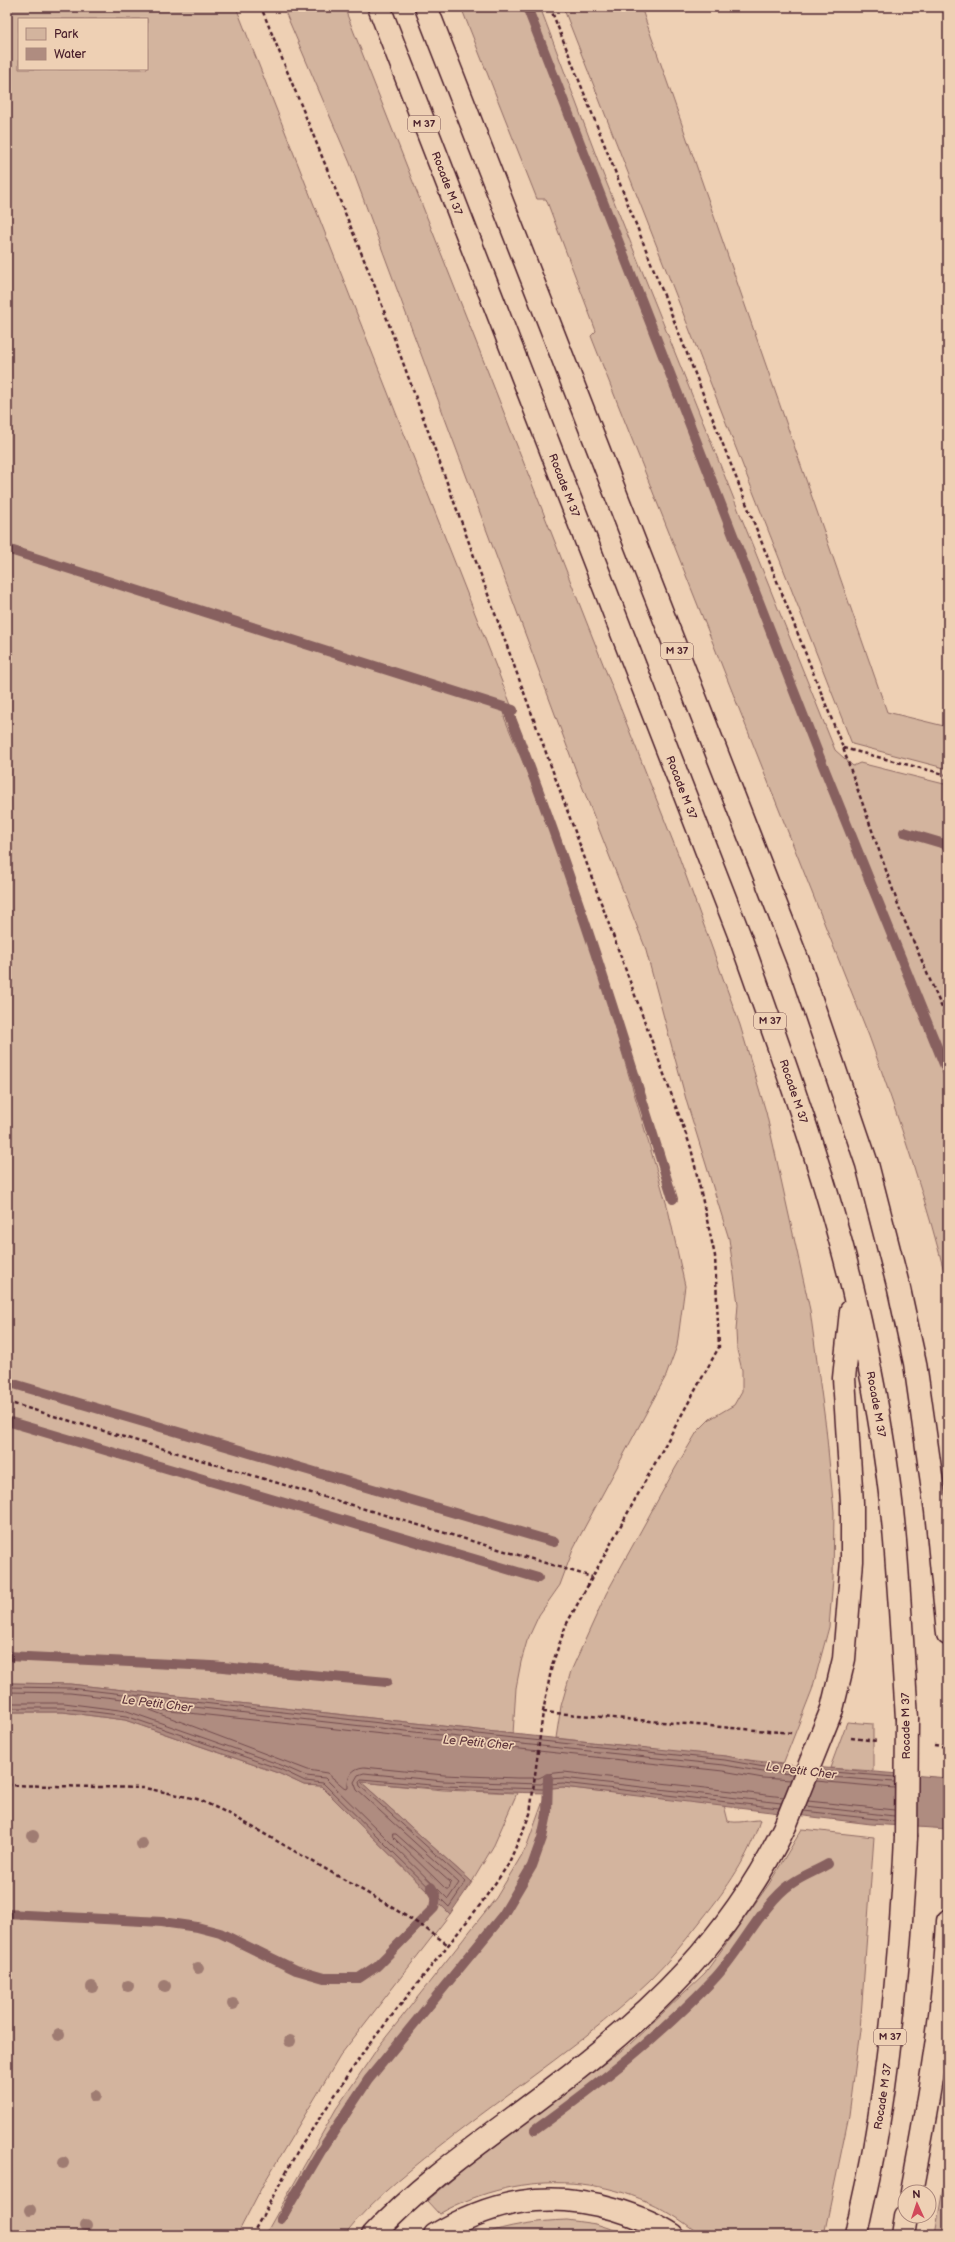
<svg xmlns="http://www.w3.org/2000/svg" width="955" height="2242" viewBox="0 0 955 2242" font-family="'Balsamiq Sans',sans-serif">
	<rect width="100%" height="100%" fill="#eed0b4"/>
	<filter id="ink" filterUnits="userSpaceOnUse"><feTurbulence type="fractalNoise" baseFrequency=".025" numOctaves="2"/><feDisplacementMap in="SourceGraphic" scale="8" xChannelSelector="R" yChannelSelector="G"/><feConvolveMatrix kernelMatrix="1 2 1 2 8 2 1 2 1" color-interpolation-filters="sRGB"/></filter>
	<g filter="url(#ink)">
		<path fill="#d3b49e" stroke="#8e6a64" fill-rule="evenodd" d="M7 7H236L513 710 516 721 504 717 538 799 590 943 668 1209 685 1286 677 1346 666 1376 574 1547 560 1585 539 1615 527 1641 521 1662 516 1688 513 1734 70 1684 7 1683ZM19 19H147V69H19Z
			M283 7H344L678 854 740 1025 766 1112 810 1310 826 1428 834 1512 833 1579 829 1627 812 1690 783 1764 556 1738 561 1706 571 1671 606 1594 676 1467 697 1432 710 1419 734 1405 742 1391V1370L737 1350 736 1331 738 1304 729 1239 687 1103 645 947 575 768 350 163Z
			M461 7H540L603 174 835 750 853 766 860 763 948 785V1287C927 1201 899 1119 869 1036L608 379 591 336 596 331 546 199H537Z
			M563 7H641L887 712 948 727V769L852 744Z
			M7 1712H63L125 1720 278 1773 304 1785 321 1786 450 1914 342 2053 264 2183 237 2235H7Z
			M847 1722 873 1724V1771L830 1768Z
			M361 1782 443 1790 517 1793 494 1845 472 1882Z
			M563 1787 724 1805 728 1821C736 1824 750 1820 760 1820 749 1857 727 1888 703 1918 686 1940 669 1961 650 1980 591 2038 518 2085 453 2136 415 2166 375 2196 344 2235H265L336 2109 379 2046 496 1898 526 1848 546 1793 551 1788Z
			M802 1829 874 1837 860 2030 849 2115 824 2235H700C626 2172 522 2167 439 2214L427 2201 466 2168 630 2044 705 1973 769 1884Z
			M948 2159V2235H935Z
			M567 2220 596 2224 630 2235H480C509 2225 536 2221 567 2220Z"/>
		<path fill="#af8c80" stroke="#87605e" d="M7 1683 70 1684 513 1734 726 1756 764 1763 948 1778V1829L871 1824 563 1787 551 1788 546 1793C484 1792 423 1788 361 1782L472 1882 450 1914 321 1786 304 1785 278 1773 125 1720 63 1712H7Z"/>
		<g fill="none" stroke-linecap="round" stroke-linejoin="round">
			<path stroke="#724b4d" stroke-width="1" d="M7 1687 70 1688 513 1738 725 1760 764 1767 795 1769
				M7 1692 70 1693 512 1743 724 1765 763 1772 793 1774
				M7 1703H64L127 1711 281 1765 306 1776 325 1778 448 1899 459 1883 357 1790 354 1782 358 1775 364 1773 443 1781 541 1784 549 1779 563 1778 781 1803
				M7 1708H63L126 1716 280 1769 305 1781 323 1783 449 1907 466 1882 360 1786 359 1782 361 1779 443 1786 543 1789 549 1784 563 1783 779 1808
				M820 1771 895 1777
				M818 1776 894 1782
				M816 1781 894 1788
				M784 1797 564 1772 547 1774 539 1778H517L444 1775 364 1767C352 1768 347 1776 348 1788L346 1789 327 1773 308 1770 150 1710 152 1709 723 1771 763 1778 791 1780
				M808 1801 894 1810
				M806 1806 894 1816
				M804 1811 894 1821
				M393 1834H396L451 1883 449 1889H446L393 1837Z"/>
			<path stroke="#87605e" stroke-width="10" d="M527 7 818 753 948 1074
				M7 549 513 710
				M507 708C571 869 622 1034 673 1199
				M904 832 948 845
				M7 1382 554 1542
				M7 1421 538 1578
				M7 1656 212 1666 387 1682
				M7 1914 162 1922 197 1927 220 1933 296 1970 324 1978H359L377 1966 434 1908 436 1896 431 1887
				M535 2130C599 2084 659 2037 713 1980 739 1954 762 1904 791 1884 802 1876 816 1871 828 1864
				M281 2219 321 2151 368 2080 503 1915 532 1866 542 1838 547 1814 548 1778"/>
			<g stroke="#4a1f2b" stroke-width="25">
				<g id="highway">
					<path id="s1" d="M379 7 740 937C781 1053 824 1170 853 1290 872 1372 888 1457 895 1541 900 1600 903 1659 907 1718"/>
					<path d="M426 7 799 964 867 1164 899 1289 915 1363 936 1511 948 1634"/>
					<path d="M832 1709 844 1659 852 1561V1503L844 1378 851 1311"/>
					<path d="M911 2192C928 2103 944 2012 948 1921"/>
					<path d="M373 2235C426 2178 492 2135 553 2088 651 2014 731 1938 785 1826"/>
					<path d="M435 2235C493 2200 548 2190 614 2209 634 2215 655 2223 673 2235"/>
					<path id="s2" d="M856 2235C862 2204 870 2174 875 2143 893 2041 901 1940 906 1837"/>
					<path d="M903 2235 906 2216"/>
				</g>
			</g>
			<path stroke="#4a1f2b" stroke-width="2.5" stroke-dasharray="4 3" stroke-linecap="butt" d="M550 7 843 748 900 910 948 1022
				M843 748 948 775
				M7 1402 592 1577
				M543 1712 792 1733
				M851 1738 877 1741
				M934 1745 948 1747
				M7 1785 145 1788 197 1799 228 1813 383 1902 422 1926 447 1944
				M252 2235 297 2152 367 2047 480 1905 508 1865 530 1814 543 1712 552 1665 566 1625 719 1347 715 1256 691 1148 376 289 261 7"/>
			<use href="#highway" stroke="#eed0b4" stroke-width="22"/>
			<g stroke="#4a1f2b" stroke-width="25" stroke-linecap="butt">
				<path id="highway-bridge" d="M785 1826 832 1709
					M906 1837 907 1718"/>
			</g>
			<use href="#highway-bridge" stroke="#eed0b4" stroke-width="22"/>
		</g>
		<g fill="#9f7b72">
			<circle cx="33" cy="1836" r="6"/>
			<circle cx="142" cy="1844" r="6"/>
			<circle cx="198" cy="1968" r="6"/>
			<circle cx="128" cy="1986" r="6"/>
			<circle cx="165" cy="1986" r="6"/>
			<circle cx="92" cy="1987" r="6"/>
			<circle cx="233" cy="2004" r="6"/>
			<circle cx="59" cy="2035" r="6"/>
			<circle cx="290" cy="2041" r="6"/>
			<circle cx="95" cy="2096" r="6"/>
			<circle cx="63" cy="2163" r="6"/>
			<circle cx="30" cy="2210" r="6"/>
			<circle cx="86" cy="2225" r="6"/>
		</g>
	</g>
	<g text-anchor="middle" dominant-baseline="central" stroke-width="3.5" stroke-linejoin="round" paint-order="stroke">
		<g fill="#eed0b4" stroke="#7b5454" stroke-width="1">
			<rect x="408" y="116" width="32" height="16" rx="3"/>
			<rect x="661" y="643" width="32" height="16" rx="3"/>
			<rect x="754" y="1013" width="32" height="16" rx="3"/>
			<rect x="874" y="2029" width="32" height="16" rx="3"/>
		</g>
		<g font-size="10" font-weight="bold" fill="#4a1f2b">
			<text x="424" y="124">M 37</text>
			<text x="677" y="651">M 37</text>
			<text x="770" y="1021">M 37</text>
			<text x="890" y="2037">M 37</text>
		</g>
		<g font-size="11" fill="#4a1f2b" stroke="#eed0b4">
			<text stroke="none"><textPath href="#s1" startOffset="189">Rocade M 37</textPath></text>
			<text stroke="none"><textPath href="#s1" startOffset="513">Rocade M 37</textPath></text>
			<text stroke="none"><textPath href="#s1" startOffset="837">Rocade M 37</textPath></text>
			<text stroke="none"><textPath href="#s1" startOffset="1161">Rocade M 37</textPath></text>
			<text stroke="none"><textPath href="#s1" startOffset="1485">Rocade M 37</textPath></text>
			<text transform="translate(906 1726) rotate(-91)">Rocade M 37</text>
			<text stroke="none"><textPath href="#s2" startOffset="141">Rocade M 37</textPath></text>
		</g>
		<g font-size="12" font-style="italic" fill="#5e353c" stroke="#eed0b4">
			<text transform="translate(157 1704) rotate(7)">Le Petit Cher</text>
			<text transform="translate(478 1743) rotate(5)">Le Petit Cher</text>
			<text transform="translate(801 1771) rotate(7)">Le Petit Cher</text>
		</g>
	</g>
	<rect width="955" height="2242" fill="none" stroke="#eed0b4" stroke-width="24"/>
	<rect x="12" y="12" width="931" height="2218" fill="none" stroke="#4a1f2b" stroke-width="1.5" filter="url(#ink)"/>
	<rect x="18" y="18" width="130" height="52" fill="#eed0b4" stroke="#ac897d"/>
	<rect x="26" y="28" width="20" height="12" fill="#d3b49e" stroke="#ac897d"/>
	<text x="54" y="38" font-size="12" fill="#4a1f2b">Park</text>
	<rect x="26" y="48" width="20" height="12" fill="#af8c80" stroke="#ac897d"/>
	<text x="54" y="58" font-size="12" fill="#4a1f2b">Water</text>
	<g transform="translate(917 2204) rotate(357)"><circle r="19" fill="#eed0b4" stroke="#ac897d"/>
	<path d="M0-3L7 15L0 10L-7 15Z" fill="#d1495b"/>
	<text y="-6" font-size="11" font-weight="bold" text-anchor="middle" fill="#4a1f2b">N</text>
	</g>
</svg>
